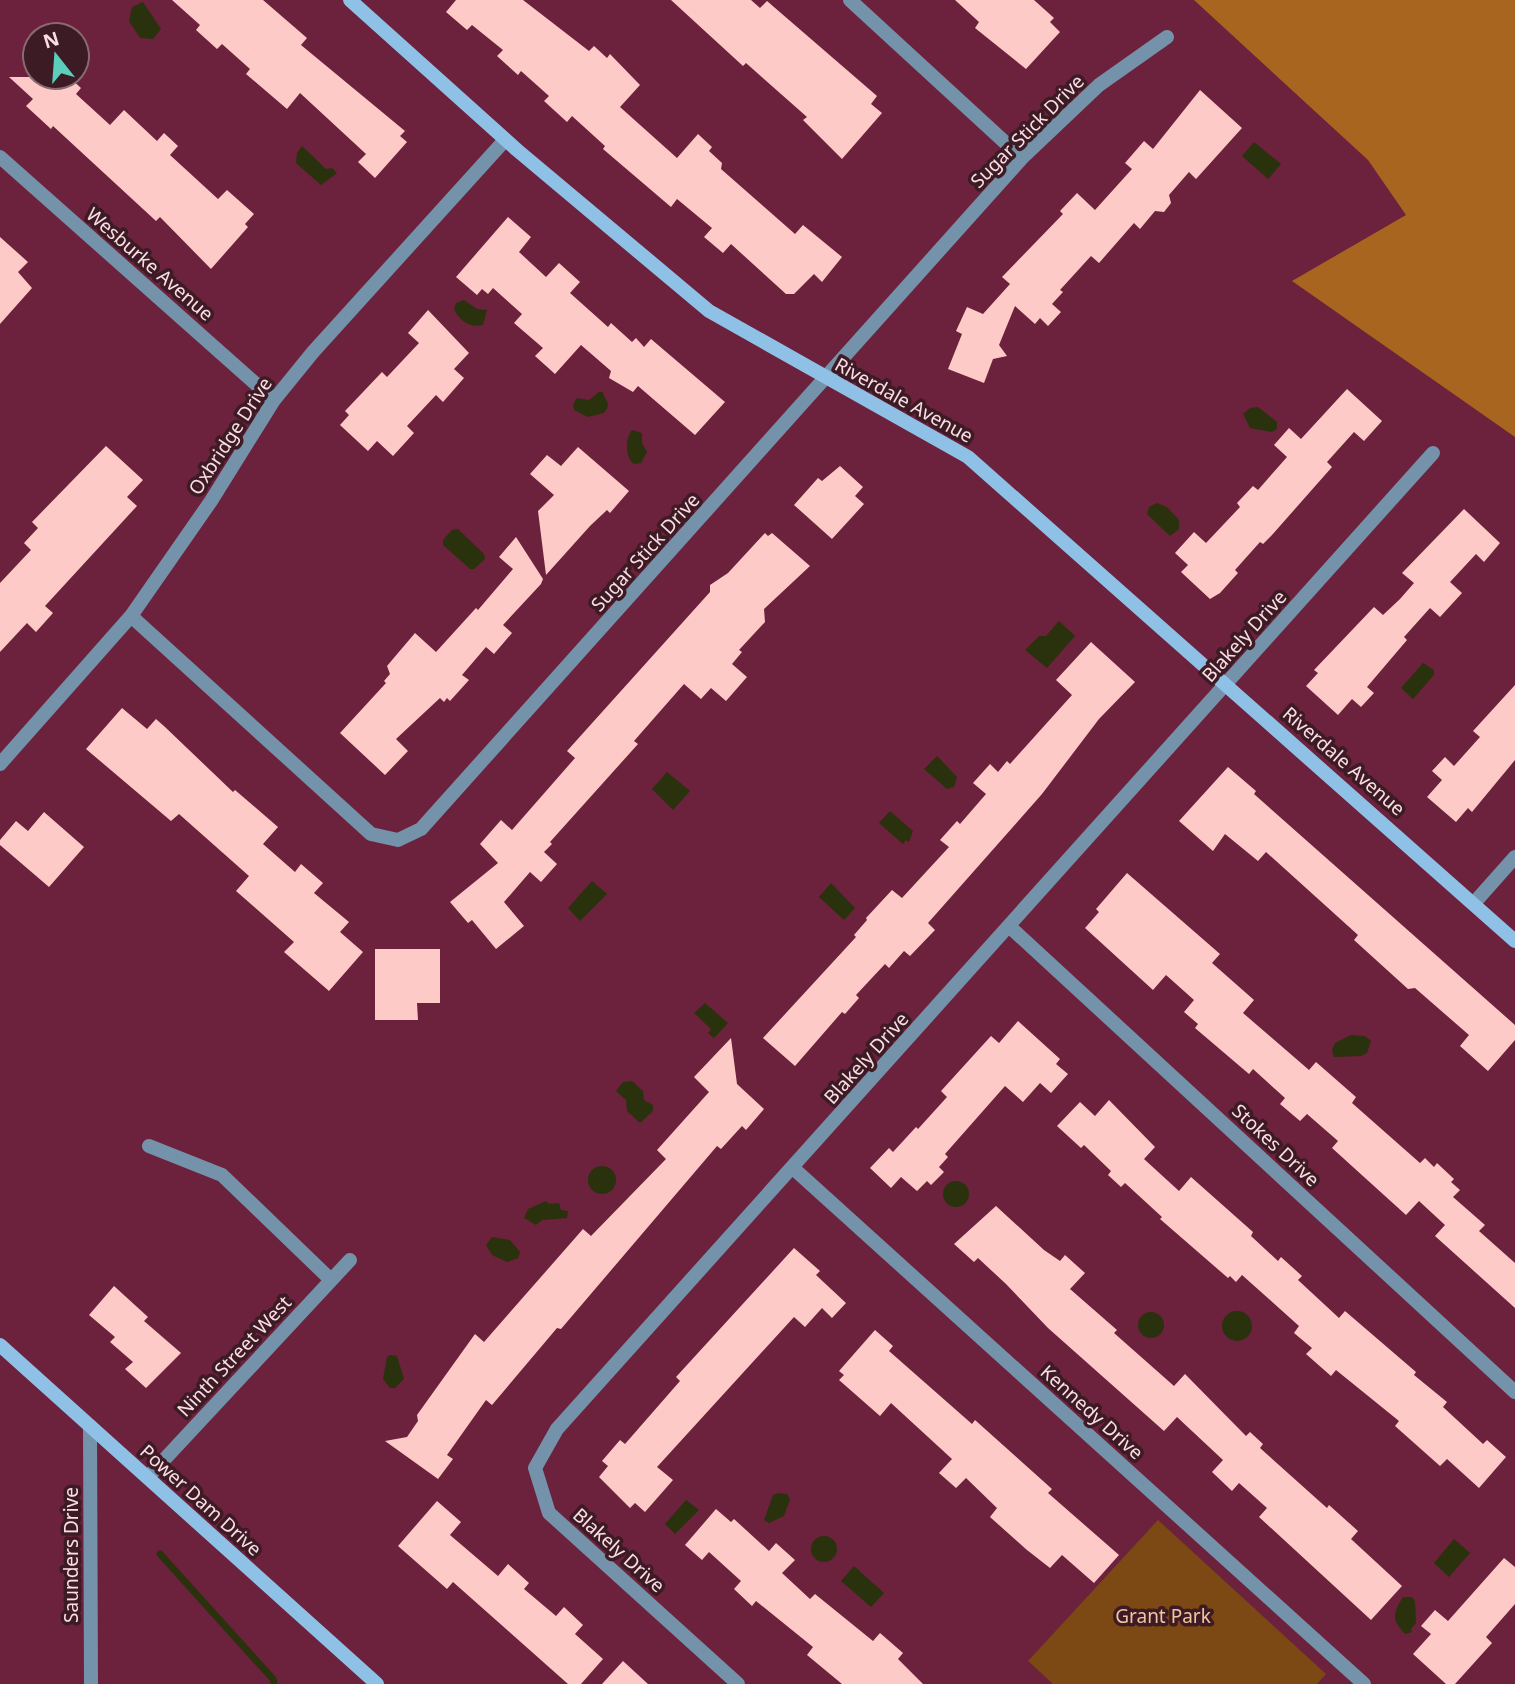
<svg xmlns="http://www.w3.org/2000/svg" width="1515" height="1684" viewBox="0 0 1515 1684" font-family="'Noto Sans',sans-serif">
	<rect width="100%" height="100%" fill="#6c213d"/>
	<path fill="#7c4813" d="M1158 1520 1326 1674 1317 1684H1053L1028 1661Z"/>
	<path fill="#a86520" d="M1194 0H1515V437L1292 281 1406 215 1368 160Z"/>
	<path fill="#29320c" d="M143 2 161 29 153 39 140 38 129 21 132 7Z
		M1254 142 1281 164 1268 179 1242 156Z
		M302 146 326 169 332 168 337 173 321 185 296 163 297 153Z
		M464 300 477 309 487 310 483 325C469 328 460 321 454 309L456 303Z
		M599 392H603C604 402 613 401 604 413L588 417 574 410 573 404 577 398 589 400Z
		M1258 407 1277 422V429L1272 432 1250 428 1243 414 1250 408Z
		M632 430 642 433V443L647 452 641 463 634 464C625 458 625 438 632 430Z
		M1157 503 1167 507 1179 520V529L1170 536 1147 514 1149 507Z
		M458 529 484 554 485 559 474 569H470L443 545V540L452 530Z
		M1059 621 1075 636 1047 668 1025 650 1039 636H1046Z
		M1423 663 1434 670V675L1413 699 1401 688Z
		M937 756 957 777 954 787 947 789 924 769Z
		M667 772 690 791 673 810 652 789Z
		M890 811 913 831 909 842 906 840 903 844 879 823Z
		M592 881 607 894 580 921 568 908Z
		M831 883 855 908 844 920 819 897Z
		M705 1003 728 1023 714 1038 708 1033 711 1029 694 1013Z
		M1351 1035 1365 1036 1371 1041 1367 1053 1361 1056 1334 1057 1332 1050 1335 1043Z
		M632 1081 643 1091 644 1100 653 1105V1111L640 1123 627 1111 626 1100 616 1091 623 1082Z
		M588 1180a14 14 0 1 1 28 0a14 14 0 1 1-28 0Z
		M943 1194a13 13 0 1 1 26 0a13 13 0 1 1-26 0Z
		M546 1201 549 1204 559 1203 561 1210 568 1211 567 1218 542 1220 536 1225 524 1218 528 1209Z
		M492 1237 510 1240 520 1252 518 1258 507 1262 492 1255 486 1245Z
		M1222 1326a15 15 0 1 1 30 0a15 15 0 1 1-30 0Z
		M1138 1325a13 13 0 1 1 26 0a13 13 0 1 1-26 0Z
		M390 1355 397 1356 404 1379 395 1388H390L383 1379 387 1357Z
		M779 1493 787 1494 790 1499 784 1516 769 1523 764 1520 773 1495Z
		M686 1500 699 1510 675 1534 665 1524Z
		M811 1549a13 13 0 1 1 26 0a13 13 0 1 1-26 0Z
		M1454 1539 1470 1553 1449 1577 1434 1563Z
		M854 1566 884 1593 871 1607 841 1581Z
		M1403 1597H1412L1415 1602 1416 1623 1411 1629 1412 1632 1405 1634C1392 1620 1392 1615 1403 1597Z"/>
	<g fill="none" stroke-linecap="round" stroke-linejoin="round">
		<path stroke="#29320c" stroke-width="7" d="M160 1554 273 1679 274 1684"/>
	</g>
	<path fill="#fecac8" d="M172 0H263L307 38 301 45 405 131 400 136 407 142 375 178 358 162 366 154 300 93 287 109 246 74 250 69 222 44 217 49 196 30 200 25Z
		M456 0H523L589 51 594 46 607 58 610 54 640 85 620 107 677 158 698 134 712 147 709 151 722 163 721 169 795 234 803 225 842 257 822 282 814 274 794 294H786L731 244 723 253 704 237 712 228 677 199 671 207 603 149 605 146 572 116 567 122 544 101 549 96 521 71 518 75 497 56 503 50 472 25 467 30 446 12Z
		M671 0H751L760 8 767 1 877 96 871 104 882 113 842 159 803 120 807 117 746 63 743 66Z
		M955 0H1034L1054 18 1050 22 1060 32 1026 69 975 28 979 22Z
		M9 77H69L81 88 76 94 110 125 124 110 157 141 164 133 178 146 170 155 218 199 227 190 254 214 245 224 248 227 211 269 160 217 156 221 53 126 51 129 26 106 33 99Z
		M1200 90 1242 128 1196 179 1189 172 1169 195 1171 203 1164 212 1155 211 1140 229 1134 223 1099 263 1091 256 1060 290 1063 292 1052 304 1061 312 1048 326 1040 318 1035 324 1015 306 999 345 1007 356 993 359 984 383 948 369 962 334 956 331 967 307 983 314 1010 284 1002 277 1063 214 1060 211 1077 193 1095 210 1132 169 1125 163 1144 141 1153 149Z
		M508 217 531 237 519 252 546 277 559 263 580 282 570 293 608 327 611 323 632 342 636 338 644 347 651 339 725 402 695 435 638 386 633 392 609 378 611 371 581 345 555 374 535 356 543 348 514 323 522 314 493 288 488 294 482 289 477 295 456 277Z
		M0 237 28 262 18 272 32 288 0 324Z
		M428 310 469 353 454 369 464 378 443 402 436 395 407 426 414 433 393 456 377 441 368 451 340 425 349 415 345 411 382 372 387 377 419 343 408 333Z
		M1347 389 1382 421 1364 441 1354 432 1327 462 1332 467 1272 535 1263 544 1260 542 1235 570 1238 573 1220 593 1210 599 1181 572 1188 565 1175 553 1194 532 1206 543 1240 507 1237 503 1253 486 1258 490 1287 457 1274 445 1289 428 1301 439Z
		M106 446 143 480 127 497 137 506 45 606 53 613 36 632 27 623 0 652V583L31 550 24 543 38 528 32 522Z
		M578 447 629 491 610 513 607 510 590 526 546 575 538 511 554 495 530 474 547 455 561 466Z
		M840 466 863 487 855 496 864 504 832 539 794 505 818 478 822 481Z
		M1464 509 1500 543 1484 562 1476 554 1450 582 1462 593 1440 617 1430 608 1404 637 1407 640 1367 687 1374 693 1361 707 1352 699 1338 715 1306 686 1318 673 1314 670 1374 607 1383 615 1400 599 1414 583 1402 573Z
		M765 533 768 536 772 533 810 566 764 609 765 622 739 650 742 652 732 664 747 677 726 701 711 688 701 699 684 684 634 741 638 744 550 842 552 844 544 852 557 864 541 882 530 872 504 902 524 926 496 949 472 920 468 923 450 902 498 863 480 844 501 820 512 830 575 758 567 751 710 592V585L728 573Z
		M516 537 543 579 541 584 503 625 512 633 494 654 486 647 462 675 469 680 450 701 447 698 444 702 440 698 396 739 408 751 385 775 340 733 386 683 384 681 390 674 387 666 415 633 436 652 476 608 478 610 513 569 499 557Z
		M1091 642 1135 682 1099 719 1042 794 928 923 935 930 910 956 904 951 889 968 885 964 856 995 859 998 845 1014 842 1012 795 1066 763 1038 856 937 854 935 867 920 866 918 892 890 902 898 949 847 940 840 957 821 960 824 986 794 973 783 990 764 998 772 1007 761 1010 764 1072 695 1056 680Z
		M1515 685V760L1472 812 1468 808 1456 822 1427 797 1442 780 1432 771 1445 757 1454 766 1480 737 1473 731Z
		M122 708 147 729 156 719 165 727 233 792 235 790 278 827 263 844 295 872 301 864 323 883 314 893 349 922 340 932 363 952 329 991 284 952 294 942 236 891 249 876 179 814 171 821 86 749Z
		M1228 767 1256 791 1254 794 1515 1025V1040L1488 1071 1460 1046 1469 1035 1415 988 1408 989 1354 940 1358 935 1266 852 1258 861 1225 834 1213 851 1179 821Z
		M44 812 84 847 49 887 0 845V840L16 821 28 831Z
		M1127 873 1220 954 1212 963 1254 1000 1243 1013 1309 1070 1316 1062 1356 1097 1352 1103 1420 1163 1425 1158 1434 1167 1437 1163 1454 1179 1451 1182 1460 1190 1453 1197 1485 1225 1479 1231 1515 1263V1308L1435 1236 1445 1225 1419 1201 1406 1215 1332 1148 1338 1141 1307 1114 1300 1121 1280 1104 1285 1098 1253 1069 1249 1074 1195 1028 1198 1024 1184 1012 1194 1000 1166 975 1153 990 1085 928 1099 912 1096 909Z
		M375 949H440V1003H417L418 1020H375Z
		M1018 1021 1060 1059 1056 1064 1068 1074 1051 1093 1040 1083 1023 1102 1005 1086 945 1154 948 1157 939 1167 944 1172 931 1185 927 1181 917 1191 901 1177 891 1188 870 1168 889 1148 893 1152 916 1127 918 1129 947 1097 941 1091 991 1036 999 1043Z
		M731 1038 737 1084 764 1109 746 1130 742 1126 721 1149 717 1146 561 1329 557 1328 492 1405 486 1400 447 1455 453 1459 438 1479 385 1441 407 1437 418 1421 417 1415 475 1334 484 1342 583 1229 591 1236 666 1159 657 1150 709 1092 694 1077Z
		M1109 1100 1155 1147 1144 1159 1179 1191 1191 1177 1253 1232 1251 1236 1278 1261 1281 1257 1302 1276 1298 1280 1339 1318 1345 1311 1416 1372 1414 1375 1447 1402 1443 1407 1483 1444 1487 1440 1506 1457 1479 1488 1447 1459 1440 1466 1395 1426 1399 1421 1336 1370 1331 1376 1306 1354 1312 1348 1294 1333 1299 1326 1242 1275 1236 1282 1230 1276 1228 1278 1160 1219 1162 1217 1125 1183 1121 1187 1108 1175 1111 1171 1084 1145 1081 1148 1057 1126 1080 1102 1095 1116Z
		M996 1206 1044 1250 1060 1261 1065 1255 1085 1273 1070 1289 1117 1330 1114 1333 1174 1386 1185 1374 1246 1436 1250 1432 1263 1444 1260 1448 1318 1500 1327 1508 1329 1505 1358 1531 1351 1539 1402 1586 1371 1620 1259 1517 1267 1508 1239 1483 1232 1491 1212 1472 1223 1460 1177 1417 1164 1431 1048 1328 1006 1284 978 1258 974 1262 954 1244Z
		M794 1248 820 1271 816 1275 846 1303 832 1318 822 1308 805 1327 794 1317 657 1467 673 1480 645 1512 635 1503 630 1508 599 1477 608 1466 602 1461 620 1440 625 1444 680 1381 676 1377Z
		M114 1286 148 1317 144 1321 181 1353 146 1388 125 1369 133 1362 110 1342 115 1337 89 1315Z
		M875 1330 893 1346 889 1351 972 1424 975 1420 1052 1489 1048 1493 1119 1555 1094 1583 1062 1555 1050 1568 1027 1550 990 1517 997 1508 966 1478 956 1488 939 1473 952 1459 891 1403 880 1416 839 1380 844 1375 839 1371Z
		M437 1501 461 1522 450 1535 498 1576 508 1564 529 1583 524 1589 556 1616 564 1607 583 1625 575 1634 603 1659 581 1684H568L453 1582 447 1589 398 1546Z
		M716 1509 731 1522 734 1519 769 1551 776 1543 795 1560 782 1573 810 1599 815 1594 873 1641 880 1633 903 1653 898 1659 923 1684H842L807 1655 813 1647 766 1609 756 1601 752 1606 734 1589 741 1581 709 1552 702 1560 685 1545Z
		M1504 1558 1515 1567V1604L1486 1637 1492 1643 1455 1684H1446L1413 1654 1431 1634 1421 1626 1435 1610 1448 1621Z
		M623 1661 648 1684H602Z"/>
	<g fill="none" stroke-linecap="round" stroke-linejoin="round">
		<path stroke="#7493aa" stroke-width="14" d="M850 0 1022 158
			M0 157 274 400
			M131 616 371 834 398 840 421 829 1022 158 1099 85 1167 37
			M0 764 131 616 211 501 274 400 313 352 505 140
			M1475 902 1515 857
			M1010 927 1515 1392
			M149 1146 222 1175 331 1280
			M793 1168 1364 1684
			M90 1426 91 1684
			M148 1477 350 1260
			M738 1684 549 1513 535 1468 557 1429 1433 453"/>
		<path stroke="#8fc1e6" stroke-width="14" d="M350 0 517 150 709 311 968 457 1515 941
			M0 1345 377 1684"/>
	</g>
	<g text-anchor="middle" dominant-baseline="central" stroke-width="7" stroke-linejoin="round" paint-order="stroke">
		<g font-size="19" fill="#fadee5" stroke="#3d1b25">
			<text transform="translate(1027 131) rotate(-45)">Sugar Stick Drive</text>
			<text transform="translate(150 264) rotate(41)">Wesburke Avenue</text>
			<text transform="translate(904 400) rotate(29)">Riverdale Avenue</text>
			<text transform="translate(230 436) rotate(-57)">Oxbridge Drive</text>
			<text transform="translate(645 552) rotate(-48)">Sugar Stick Drive</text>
			<text transform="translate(1244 636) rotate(-48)">Blakely Drive</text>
			<text transform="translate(1344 761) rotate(41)">Riverdale Avenue</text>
			<text transform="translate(866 1058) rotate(-48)">Blakely Drive</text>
			<text transform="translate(1276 1145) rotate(43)">Stokes Drive</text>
			<text transform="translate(234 1356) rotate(-47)">Ninth Street West</text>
			<text transform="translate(1092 1412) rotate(42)">Kennedy Drive</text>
			<text transform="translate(201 1500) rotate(42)">Power Dam Drive</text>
			<text transform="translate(619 1550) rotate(42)">Blakely Drive</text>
			<text transform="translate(71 1555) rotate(-90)">Saunders Drive</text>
		</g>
		<g font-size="19" fill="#f0c49f" stroke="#3d1b25">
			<text x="1163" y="1616">Grant Park</text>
		</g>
	</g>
	<g transform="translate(56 56) rotate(343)"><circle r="33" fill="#3d1b25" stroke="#896972" stroke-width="2"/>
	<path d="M0-5L12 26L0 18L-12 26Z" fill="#5bcebc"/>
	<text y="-10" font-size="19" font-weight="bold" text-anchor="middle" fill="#fadee5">N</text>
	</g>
</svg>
